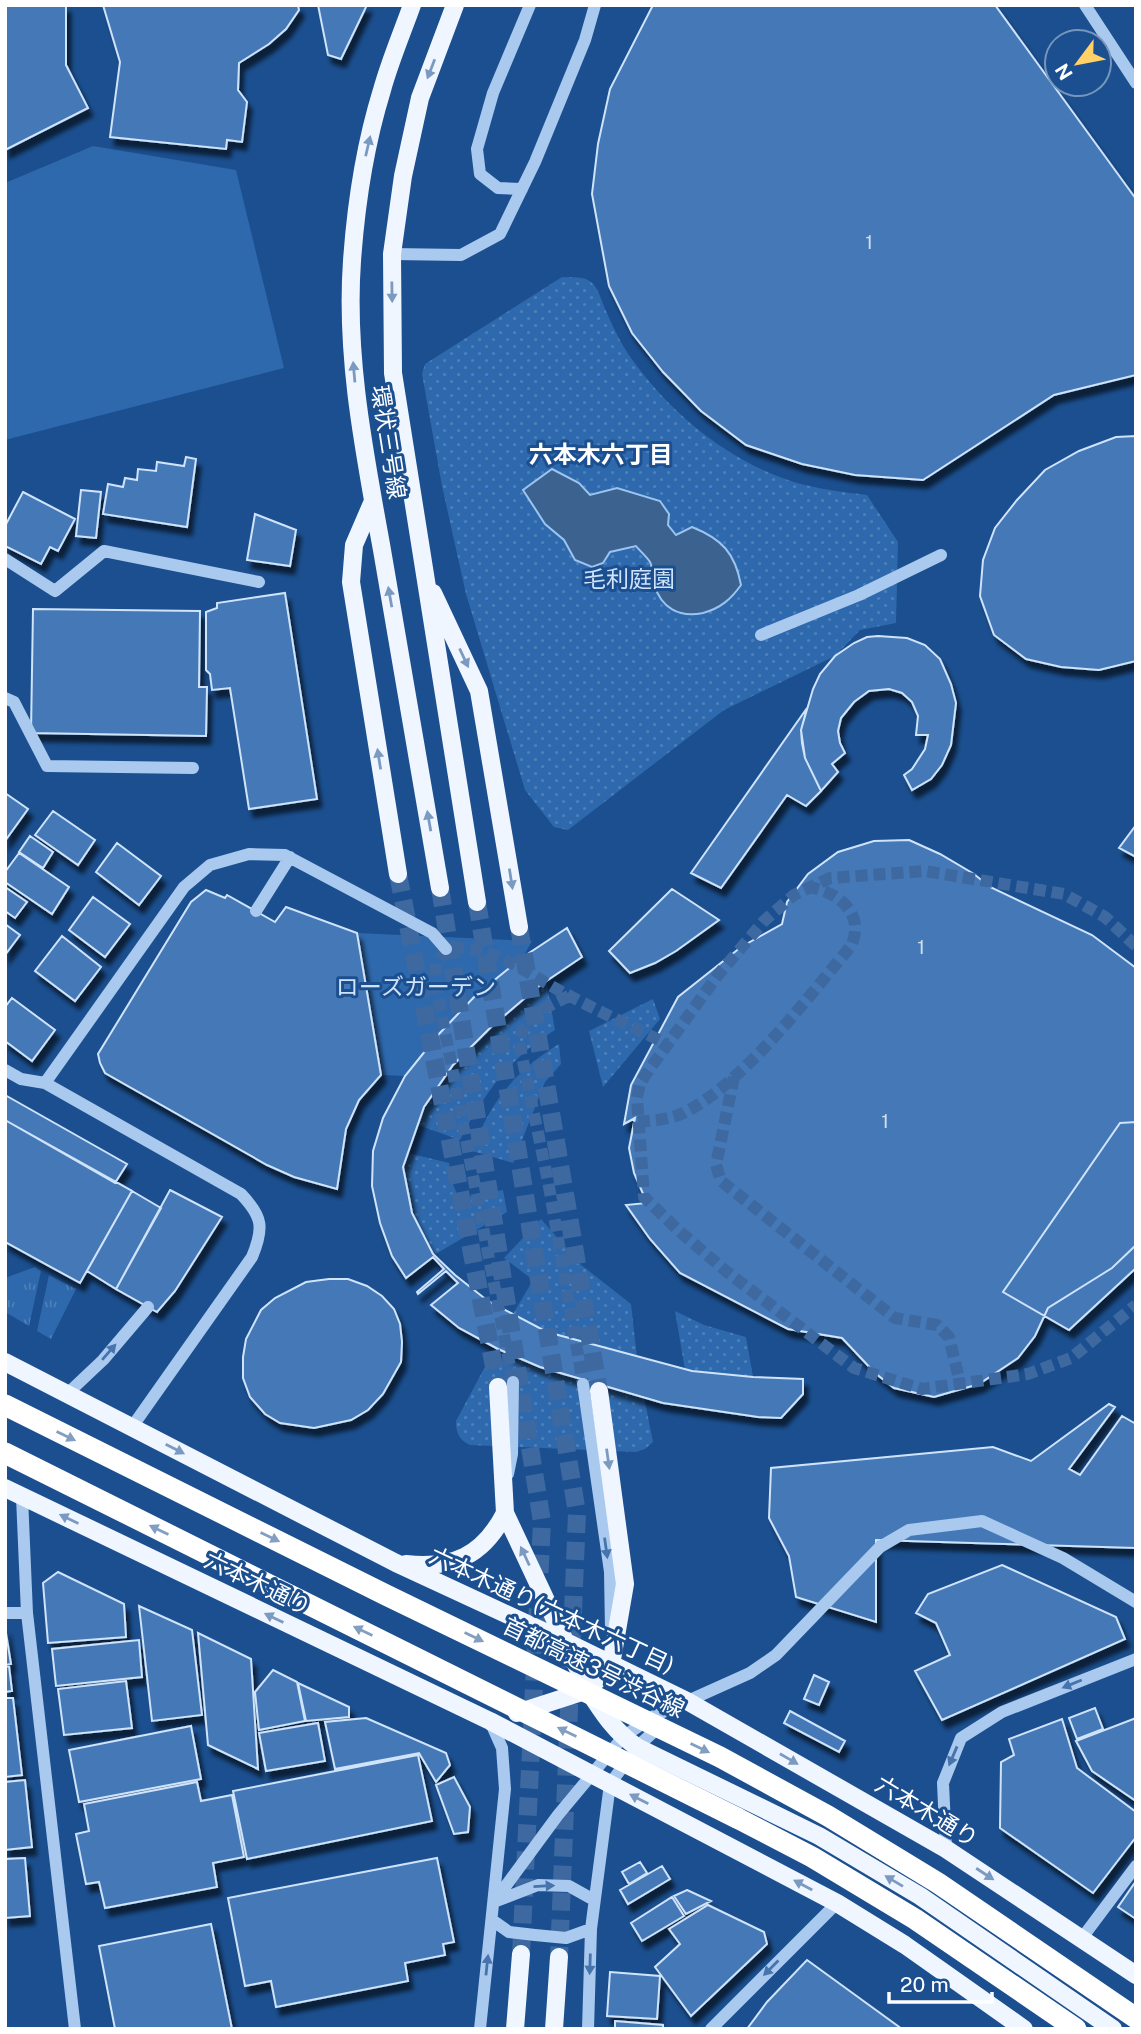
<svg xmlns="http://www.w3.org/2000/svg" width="1141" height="2034" viewBox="0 0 1141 2034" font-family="'Public Sans','Noto Sans JP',sans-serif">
	<defs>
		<pattern id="grass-tufts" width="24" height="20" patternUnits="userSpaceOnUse" patternTransform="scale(1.75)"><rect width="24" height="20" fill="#2e69ad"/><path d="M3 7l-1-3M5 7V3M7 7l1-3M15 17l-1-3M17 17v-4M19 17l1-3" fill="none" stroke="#4d80b9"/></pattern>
		<pattern id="garden-dots" width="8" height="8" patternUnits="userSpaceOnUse" patternTransform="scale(1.75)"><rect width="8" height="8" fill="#2e69ad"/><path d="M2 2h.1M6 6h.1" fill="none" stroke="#4d80b9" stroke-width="1.8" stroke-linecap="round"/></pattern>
		<filter id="shadow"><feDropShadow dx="4.5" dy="8" stdDeviation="2" flood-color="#0009"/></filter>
	</defs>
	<rect width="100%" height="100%" fill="#1b4f8f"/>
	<path fill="url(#grass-tufts)" d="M35 1267 41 1271 29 1326 5 1312V1278Z
		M49 1275 76 1289 51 1339 37 1331Z"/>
	<path fill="#2e69ad" d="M93 146 236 170 284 368 5 440V183Z
		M357 933 532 941 523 957 438 1035 405 1076 381 1075Z"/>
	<path fill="url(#garden-dots)" d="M562 277C572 278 584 275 592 283 599 289 602 303 606 311 613 327 621 344 631 358 671 414 728 461 794 482 818 489 842 492 867 495L898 542 896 623 860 630 835 656 724 710 568 830 554 827 525 790 466 594 442 486 422 374 425 364Z
		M546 980 555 1030C510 1058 484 1093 460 1140L418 1125C438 1072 499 1013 546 980Z
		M653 999 660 1019 603 1087 589 1031Z
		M559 1044 561 1064 545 1082 513 1163 472 1151C490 1102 515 1071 559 1044Z
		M408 1153 449 1163 452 1182 459 1199 503 1190 507 1212 434 1255C416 1228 397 1185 408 1153Z
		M541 1219 580 1264 631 1304 637 1358 547 1332 513 1314 533 1280 504 1258Z
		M675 1311 704 1325 746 1337 753 1377 685 1370Z
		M495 1348 540 1367 644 1397 653 1442 645 1449 636 1452 470 1445C459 1440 456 1433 456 1421Z"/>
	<path fill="#3c6290" stroke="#9cc4f0" stroke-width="2" d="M552 469 579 483 590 495 617 488 660 501 669 514 668 525 676 535 692 527C722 539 735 553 741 585 731 599 721 608 703 613 679 618 661 608 654 584 653 577 653 568 650 562 647 557 640 551 636 546L610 552 603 563 592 567 575 560 564 540 545 524 523 490Z"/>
	<path fill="#4478b7" stroke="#cfe3fa" stroke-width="2" filter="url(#shadow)" d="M5 5H66V65L88 108 5 150Z
		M103 5H298L299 10 286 29 269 44 239 63 238 90 247 102 242 142 227 140 226 149 110 137 120 62Z
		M318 5H367L341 59 328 55Z
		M653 5H995L1136 199V375L1054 395 923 480 855 475 802 464 746 445 701 411 663 372 632 333 609 286 592 194 598 144 610 89Z
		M1136 436V661L1099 670 1061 667 1026 659 994 635 980 596 983 560 995 528 1017 500 1045 470 1079 451 1116 437Z
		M186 457 196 459 187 527 103 514 108 484 123 487 125 478 137 480 138 469 156 471 157 462 184 466Z
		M81 490 101 492 96 538 76 536Z
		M23 492 75 519 58 551 50 547 41 564 5 546V526Z
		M255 514 296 530 290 566 247 560Z
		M285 593 317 799 249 809 230 688 212 690 210 674 206 670V612L217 608V603Z
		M33 609 200 611 199 687H207L206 736 31 733Z
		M878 636 907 638 925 645 940 659 951 684 956 703 951 745 942 765 931 779 912 790 904 775 912 769 925 749 928 735H916L918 716 912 702 902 693 889 689 869 691 854 702 841 718 838 731 840 743 845 753 832 764 838 772 821 791 805 758 801 730 813 689 820 674 835 656 854 643 867 637Z
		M807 708 801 730 802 743 805 758 821 791 806 806 787 795 721 888 691 873Z
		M5 793 28 809 5 841Z
		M53 811 95 840 78 865 35 835Z
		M1136 825V857L1119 848Z
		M30 836 53 852 43 868 19 852Z
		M909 840 940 854 974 874 990 887 1092 935 1136 968V1245L1112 1268 1048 1308 1035 1336 1018 1358 979 1384 934 1397 894 1388 875 1373 842 1338 788 1329 680 1273 650 1239 626 1205 647 1203 634 1173 629 1148 635 1118 624 1124 631 1085 678 997 741 947 782 924 787 902 808 874 838 852 874 841Z
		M117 843 161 876 139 905 96 872Z
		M19 853 69 887 52 914 5 882V872Z
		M5 887 27 902 15 918 5 911Z
		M672 889 719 920 676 951 655 963 630 973 609 951Z
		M206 890 225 898 227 895 275 922 286 907 357 933 381 1075 359 1100 346 1129 337 1189 294 1177 267 1165 105 1073 100 1063 98 1054 191 902Z
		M93 897 130 924 105 957 69 930Z
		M5 924 20 935 5 955Z
		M567 928 582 957 539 986 491 1027 453 1065 424 1107 403 1167 412 1213 433 1254 455 1275 488 1301 547 1332 692 1371 753 1377 803 1379V1394L781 1418 758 1417 663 1403 540 1367 498 1349 459 1328 431 1305 458 1283 446 1271 418 1294 417 1292 444 1269 433 1257 406 1278 392 1256 380 1223 372 1186 373 1151 383 1118 405 1076 438 1035 476 995 523 957Z
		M62 936 101 967 75 1001 35 971Z
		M12 998 55 1030 32 1061 5 1041V1007Z
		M5 1095 127 1164 115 1183 5 1120Z
		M5 1120 132 1191 80 1283 5 1242Z
		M1136 1122V1268L1069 1330 1003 1292 1120 1123Z
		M170 1190 222 1217 175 1291 157 1312 116 1289Z
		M132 1191 161 1208 116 1289 87 1271Z
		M329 1279H348L367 1286 382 1296 394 1309 400 1324 402 1342 401 1362 383 1394 368 1410 351 1420 314 1428 280 1423 265 1414 250 1397 243 1378V1357L246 1339 261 1310 275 1298 306 1282Z
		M1109 1404 1115 1407 1069 1469 1080 1475 1122 1416 1136 1424V1548L876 1540V1622L796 1597 789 1556 769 1518 771 1468 993 1447 1031 1461Z
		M1002 1565 1116 1617 1125 1639 942 1720 915 1671 950 1655 936 1623 916 1613 928 1594Z
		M58 1572 124 1604 126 1637 48 1643 43 1583Z
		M139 1606 192 1630 202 1715 152 1721Z
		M5 1627 11 1664 5 1665Z
		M198 1633 251 1659 258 1769 208 1745Z
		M139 1640 142 1677 56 1686 52 1649Z
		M9 1666 12 1691 5 1692V1667Z
		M273 1670 297 1682 305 1721 259 1730 255 1692Z
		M814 1675 829 1682 819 1705 804 1699Z
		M126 1681 132 1728 64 1735 58 1689Z
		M298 1683 349 1707V1717L306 1721Z
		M5 1698H13L22 1775 5 1777Z
		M1095 1708 1103 1729 1077 1739 1069 1718Z
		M790 1711 845 1741 839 1752 784 1723Z
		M366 1718 446 1753 450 1765 436 1782 419 1753 335 1769 325 1722Z
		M1136 1718V1801L1092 1771 1076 1741Z
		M1062 1719 1077 1768 1136 1812V1837L1093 1893 1000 1828 1001 1762 1014 1755 1009 1739Z
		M318 1723 325 1761 266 1771 259 1733Z
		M191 1726 201 1779 79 1802 69 1750Z
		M418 1755 432 1821 247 1859 233 1791Z
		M454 1777 470 1807 468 1832 454 1834 436 1785Z
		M25 1780 32 1847 5 1850V1782Z
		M197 1782 201 1801 232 1795 244 1857 213 1863 217 1887 105 1908 99 1882 86 1884 76 1834 89 1831 84 1804Z
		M25 1858 30 1916 5 1918V1859Z
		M437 1858 454 1942 443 1944 445 1955 405 1963 408 1981 276 2007 271 1981 245 1986 228 1898Z
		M640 1862 647 1873 629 1884 622 1872Z
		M662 1866 670 1879 628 1904 620 1890Z
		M1136 1881V1919L1118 1907Z
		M687 1890 711 1901 686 1914 674 1896Z
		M672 1897 684 1916 642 1941 631 1923Z
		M708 1905 764 1932 767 1944 691 2016 655 1967 680 1944 669 1929Z
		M211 1924 232 2029H115L99 1946Z
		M807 1960 902 2029H747L767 2002Z
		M610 1972 660 1976 657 2019 607 2016Z
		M615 2021 663 2025V2029H615Z"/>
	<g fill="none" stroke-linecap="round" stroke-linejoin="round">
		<path stroke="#3d69a0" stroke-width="12" stroke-dasharray="12 6" stroke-linecap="butt" d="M1136 946 1105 917 1064 894 925 871 830 878 794 895 764 921 718 975 651 1067 640 1083 637 1098 644 1197 678 1230 727 1272 854 1368 922 1389 1028 1374 1071 1358 1136 1305
			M569 996C546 1007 524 1016 519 1042L548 1181 583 1384
			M734 1077 716 1165 721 1181 895 1318 937 1325 949 1337 960 1383
			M638 1122C654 1120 671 1120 685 1112 744 1083 808 997 851 946 866 914 838 891 808 887
			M513 1382 435 980 436 963 446 949C492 942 531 977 570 996 602 1013 635 1028 667 1044"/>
		<path stroke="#3d69a0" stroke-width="18" stroke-dasharray="18 9" stroke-linecap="butt" d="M398 874 498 1387
			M440 888 542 1522 521 1954
			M477 902 577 1513 559 1957
			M519 927 599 1391"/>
		<path stroke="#a9c9ee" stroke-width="12" d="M1085 5 1136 83
			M522 189 498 188 480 174 477 149 493 93 530 5
			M392 254 461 255 500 234 535 162 585 40 595 5
			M5 559 55 591 104 551 259 582
			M761 635 859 595 941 555
			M5 698 14 702 47 766 193 768
			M256 911 290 857
			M5 1070 21 1079 45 1083
			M583 1384 610 1572 611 1630
			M67 1394 103 1360 148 1307
			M132 1427 252 1257C264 1228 263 1217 241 1194L45 1083 184 887 210 865 249 854 285 855 432 933 446 949
			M508 1474 512 1454 513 1382
			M22 1497 27 1613 75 2029
			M5 1613H27
			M946 1849 943 1783 961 1738 1002 1712 1136 1659
			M494 1902 558 1815 623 1737 652 1717 750 1673 776 1655 880 1547 909 1530 982 1521 1063 1558 1136 1602
			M494 1902 538 1885 569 1886 594 1900
			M492 1920 509 1932 535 1935 566 1938 591 1929
			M1082 1938 1136 1866
			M480 2029 505 1789 502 1748 490 1721
			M588 2029 591 1929 610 1784 637 1747 661 1725
			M711 2029 837 1903"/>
		<path stroke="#f0f6ff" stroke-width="18" d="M412 5C402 33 390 61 382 90 365 145 356 204 352 261 345 358 365 455 382 550 401 663 421 775 440 888
			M455 5 420 98 403 176 392 254 393 373 477 902
			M373 501 354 545 351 582 398 874
			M433 593 479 691 519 927
			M5 1362 396 1563 564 1641 687 1701 946 1849 1136 1975
			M498 1387 505 1513 588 1690C602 1712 615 1732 637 1747L819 1836 920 1896 1113 2029
			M5 1488 490 1721 837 1903 905 1945 1024 2029
			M406 1564C453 1569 483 1556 505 1513
			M517 1713 588 1690 611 1665 625 1584 599 1391
			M515 2029 521 1954
			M554 2029 559 1957"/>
		<path stroke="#fff" stroke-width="21" d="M737 1818 812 1857 915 1919 1076 2029"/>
		<path stroke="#fff" stroke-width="21" d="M5 1405 386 1595 720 1757 828 1816 938 1883 1136 2018
			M5 1453 737 1818"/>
	</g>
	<defs><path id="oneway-solid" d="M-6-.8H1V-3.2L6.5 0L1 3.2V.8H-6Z" transform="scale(1.75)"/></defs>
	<g fill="#7b9ac1">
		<use href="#oneway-solid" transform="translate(431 69) rotate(111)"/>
		<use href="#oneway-solid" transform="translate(368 146) rotate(-77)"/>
		<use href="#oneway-solid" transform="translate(392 292) rotate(89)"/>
		<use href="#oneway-solid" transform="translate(354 372) rotate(-95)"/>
		<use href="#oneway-solid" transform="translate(390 597) rotate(-100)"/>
		<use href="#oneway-solid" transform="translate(464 658) rotate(65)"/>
		<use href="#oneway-solid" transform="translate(379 759) rotate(-99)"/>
		<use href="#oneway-solid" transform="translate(429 821) rotate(-100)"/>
		<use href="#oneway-solid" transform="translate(511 879) rotate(81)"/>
		<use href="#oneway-solid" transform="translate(175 1449) rotate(27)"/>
		<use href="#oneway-solid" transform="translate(608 1459) rotate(82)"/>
		<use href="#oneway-solid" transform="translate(69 1519) rotate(-154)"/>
		<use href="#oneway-solid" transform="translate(525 1556) rotate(-115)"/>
		<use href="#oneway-solid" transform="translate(274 1618) rotate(-154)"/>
		<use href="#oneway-solid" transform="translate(789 1759) rotate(30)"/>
		<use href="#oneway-solid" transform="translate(639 1799) rotate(-153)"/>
		<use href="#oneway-solid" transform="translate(985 1874) rotate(33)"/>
		<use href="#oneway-solid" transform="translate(894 1881) rotate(-149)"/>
		<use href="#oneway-solid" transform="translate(803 1885) rotate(-152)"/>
	</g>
	<g fill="#4674ac">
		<use href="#oneway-solid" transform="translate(109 1352) rotate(-49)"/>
		<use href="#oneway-solid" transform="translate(606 1548) rotate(82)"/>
		<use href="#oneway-solid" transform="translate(1072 1684) rotate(158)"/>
		<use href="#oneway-solid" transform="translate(953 1756) rotate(113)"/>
		<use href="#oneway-solid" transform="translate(544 1886) rotate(-3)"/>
		<use href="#oneway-solid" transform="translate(590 1964) rotate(92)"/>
		<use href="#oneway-solid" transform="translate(487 1965) rotate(-84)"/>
		<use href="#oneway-solid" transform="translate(771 1968) rotate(135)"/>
	</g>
	<g fill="#829ec1">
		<use href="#oneway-solid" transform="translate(66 1436) rotate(26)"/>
		<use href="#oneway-solid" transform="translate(159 1530) rotate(-154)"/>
		<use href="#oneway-solid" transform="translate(270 1537) rotate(26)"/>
		<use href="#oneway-solid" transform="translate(363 1631) rotate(-154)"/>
		<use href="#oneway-solid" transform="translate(474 1637) rotate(26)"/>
		<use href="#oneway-solid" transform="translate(567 1732) rotate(-154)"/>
		<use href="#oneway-solid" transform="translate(700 1748) rotate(26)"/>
	</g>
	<g text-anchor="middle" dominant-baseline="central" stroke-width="6" stroke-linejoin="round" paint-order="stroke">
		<g font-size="19" fill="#d0dded">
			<text x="869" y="242">1</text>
			<text x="921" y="947">1</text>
			<text x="885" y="1121">1</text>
		</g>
		<g font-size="23" fill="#fff" stroke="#1b4f8f">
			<text transform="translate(389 442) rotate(81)">環状三号線</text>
			<text transform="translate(258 1583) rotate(26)">六本木通り</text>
			<text transform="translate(552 1610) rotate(25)">六本木通り(六本木六丁目)</text>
			<text transform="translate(594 1667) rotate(26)">首都高速3号渋谷線</text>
			<text transform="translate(927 1811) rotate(31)">六本木通り</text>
		</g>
		<g font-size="23" fill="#cfe3fa" stroke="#1b4f8f">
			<text x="629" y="578">毛利庭園</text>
			<text x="416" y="986">ローズガーデン</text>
		</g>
		<g font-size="24" font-weight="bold" fill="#fff" stroke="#1b4f8f">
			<text x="601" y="454">六本木六丁目</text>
		</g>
	</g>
	<rect width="1141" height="2034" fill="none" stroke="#ffffff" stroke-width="14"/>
	<g transform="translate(1078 63) rotate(238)"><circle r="33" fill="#1b4f8f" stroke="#7695bc" stroke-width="2"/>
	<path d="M0-5L12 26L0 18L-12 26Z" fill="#ffd166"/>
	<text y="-10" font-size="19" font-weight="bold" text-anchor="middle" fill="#ffffff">N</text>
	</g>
	<path d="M889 1992v10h103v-10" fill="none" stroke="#ffffff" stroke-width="3.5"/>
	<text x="900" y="1992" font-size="21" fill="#ffffff" stroke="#1b4f8f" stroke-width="5" paint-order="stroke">20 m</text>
</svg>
